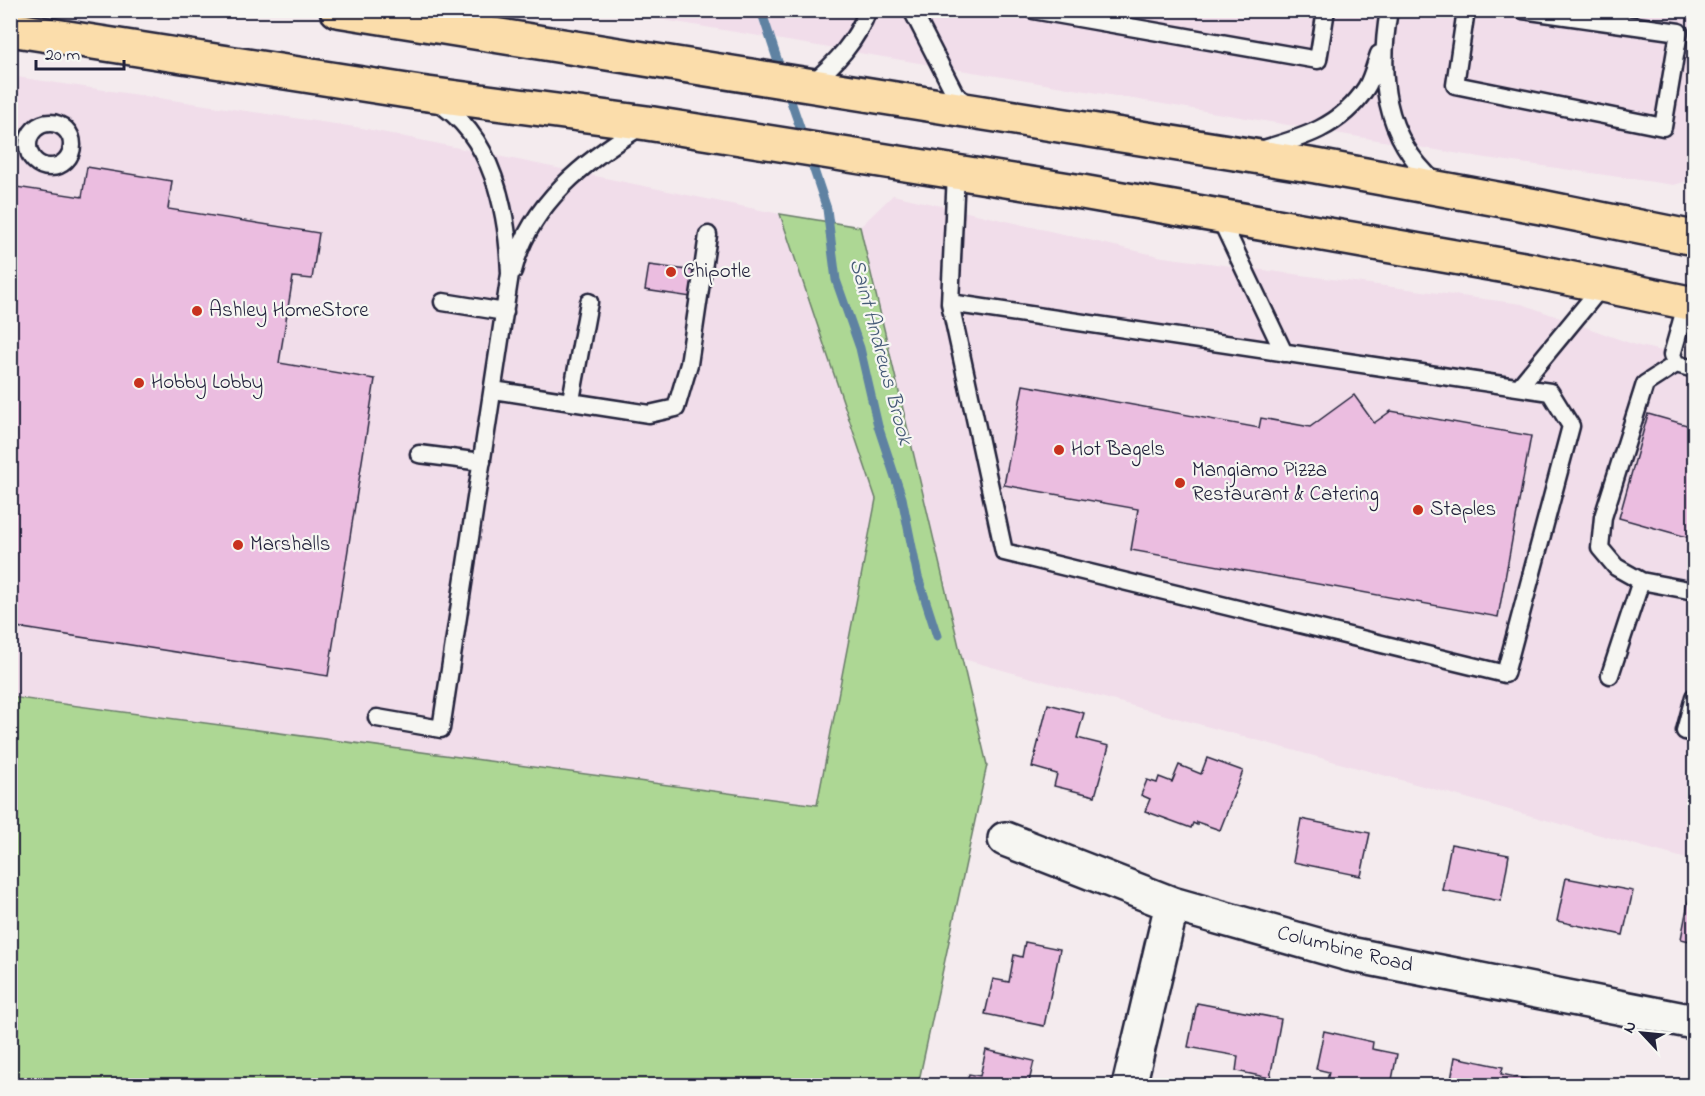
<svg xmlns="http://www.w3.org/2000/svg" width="1705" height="1096" viewBox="0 0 1705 1096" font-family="'Indie Flower',sans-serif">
	<rect width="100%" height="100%" fill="#f4ebee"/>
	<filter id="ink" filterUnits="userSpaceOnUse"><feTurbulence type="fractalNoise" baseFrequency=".0167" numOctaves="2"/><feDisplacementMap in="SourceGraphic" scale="12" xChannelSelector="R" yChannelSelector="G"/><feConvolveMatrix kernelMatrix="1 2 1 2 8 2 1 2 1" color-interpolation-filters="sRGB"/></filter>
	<g filter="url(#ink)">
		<path fill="#f1ddea" d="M610 11H1694V179L1674 185 1466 155Z
			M10 76 362 128 780 214 876 499 817 805 11 697Z
			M893 195 1163 257 1522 304 1635 345 1694 358V861L963 659 860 227Z"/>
		<path fill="#add794" stroke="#687c68" stroke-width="1.5" d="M780 214 860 227 987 765 918 1085H11V697L817 805 876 499Z"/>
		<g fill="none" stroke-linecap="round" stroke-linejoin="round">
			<path stroke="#5e82a2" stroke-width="9" d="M761 10 782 74
				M786 87 805 142
				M809 155 827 209 836 280 860 348 878 426 902 498 918 577 937 636"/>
		</g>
		<path fill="#ebbde0" stroke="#22223b" stroke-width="1.5" d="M87 167 172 181 168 209 319 233 312 279 293 277 279 363 375 379 328 676 10 626V186L82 197Z
			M649 265 695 271 691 297 645 290Z
			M1023 385 1259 428 1261 418 1310 427 1354 395 1374 423 1391 411 1531 436 1498 617 1131 550 1138 509 1004 485Z
			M1648 414 1694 427V539L1619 518Z
			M1048 704 1084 713 1077 738 1109 746 1095 796 1054 786 1057 774 1032 767Z
			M1207 758 1243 771 1220 830 1197 822V825L1193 823 1191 828 1145 811 1150 799 1141 795 1147 780 1157 783 1159 777 1172 782 1179 765 1201 774Z
			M1301 819 1370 833 1361 876 1293 862Z
			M1451 844 1509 855 1501 901 1442 890Z
			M1566 878 1633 891 1623 935 1557 921Z
			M1691 887 1694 888V942L1681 939Z
			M1025 942 1060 949 1044 1026 985 1014 993 979 1009 982 1014 955 1022 957Z
			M1197 1003 1281 1019 1270 1078 1236 1071 1238 1056 1188 1047Z
			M1324 1031 1373 1042 1372 1049 1397 1054 1391 1085 1370 1081 1369 1086 1326 1085 1329 1072 1316 1069Z
			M986 1050 1034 1061 1028 1086H966L969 1074 980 1076Z
			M1455 1057 1503 1067 1501 1074 1530 1080 1529 1086H1450Z"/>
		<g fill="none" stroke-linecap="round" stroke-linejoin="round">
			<g stroke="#22223b" stroke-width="21">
				<path id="lane" d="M912 10 955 94 970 107
					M1033 10 1318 60 1326 10
					M1389 10C1378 75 1383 136 1435 182
					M1466 10 1455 85 1663 127 1679 32 1523 10
					M811 84C836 63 856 42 868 10
					M28 145a22 22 0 1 1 44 0a22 22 0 1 1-44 0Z
					M1260 150C1302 138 1341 127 1366 88 1372 79 1375 65 1379 54
					M1219 216 1284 353
					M513 271C529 204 586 160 642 126
					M443 302 505 312
					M1687 302 1672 355 1676 364 1694 369
					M950 303 1550 392 1571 426 1505 674 1004 552 950 303 956 173
					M1519 387 1603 285
					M493 390 649 414 676 408 689 364 708 235
					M571 400 589 302
					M419 454 482 462
					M1641 581 1616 567 1600 548 1603 517 1645 384 1676 364
					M1610 675 1641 581 1694 591
					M1694 697 1685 731 1694 733
					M377 718 441 729 510 274C508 213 493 134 435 101"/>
			</g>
			<g stroke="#22223b" stroke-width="38">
				<path id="street" d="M1005 839 1172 904 1349 954 1694 1022
					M1129 1086 1172 904"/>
			</g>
			<g stroke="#22223b" stroke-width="38">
				<path id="highway" d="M337 10 1316 166 1541 207 1694 238
					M10 29 420 93 647 123 1082 192 1529 270 1694 304"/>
			</g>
			<use href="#lane" stroke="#f6f6f2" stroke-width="16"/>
			<use href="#street" stroke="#f6f6f2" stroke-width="33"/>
			<use href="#highway" stroke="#fbddab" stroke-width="33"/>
		</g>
	</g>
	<g fill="#c8321e" stroke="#f6f6f2" stroke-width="2">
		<circle cx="671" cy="272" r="6"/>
		<circle cx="197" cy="311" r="6"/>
		<circle cx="139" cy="383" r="6"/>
		<circle cx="1059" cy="450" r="6"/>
		<circle cx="1180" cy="483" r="6"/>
		<circle cx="1418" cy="510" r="6"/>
		<circle cx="238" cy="545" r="6"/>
	</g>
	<g text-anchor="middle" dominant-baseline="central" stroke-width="4.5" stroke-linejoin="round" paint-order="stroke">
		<g font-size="21" fill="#22223b" stroke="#f6f6f2" text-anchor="start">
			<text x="683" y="272">Chipotle</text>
			<text x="209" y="311">Ashley HomeStore</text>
			<text x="151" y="383">Hobby Lobby</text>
			<text x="1071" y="450">Hot Bagels</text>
			<text x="1192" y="471">Mangiamo Pizza<tspan x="1192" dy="24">Restaurant &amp; Catering</tspan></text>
			<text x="1430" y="510">Staples</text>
			<text x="250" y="545">Marshalls</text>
		</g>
		<g font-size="21" fill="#22223b" stroke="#f6f6f2">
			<text transform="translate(1345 950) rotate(14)">Columbine Road</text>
		</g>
		<g font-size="22" font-style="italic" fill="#455a77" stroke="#f6f6f2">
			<text transform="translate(880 352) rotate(75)">Saint Andrews Brook</text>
		</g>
	</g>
	<rect width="1705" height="1096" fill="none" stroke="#f6f6f2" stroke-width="36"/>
	<rect x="18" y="18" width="1669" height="1060" fill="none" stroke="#22223b" stroke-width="2" filter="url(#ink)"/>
	<g transform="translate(1642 1033) rotate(296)" stroke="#f6f6f2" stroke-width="4.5" paint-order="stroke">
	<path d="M0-4.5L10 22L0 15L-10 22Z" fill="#22223b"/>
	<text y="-9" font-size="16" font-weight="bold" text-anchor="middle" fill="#22223b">N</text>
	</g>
	<path d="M36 60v9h88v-9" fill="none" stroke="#22223b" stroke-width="3"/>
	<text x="45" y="60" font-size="18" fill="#22223b" stroke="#f6f6f2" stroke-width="4.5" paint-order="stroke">20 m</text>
</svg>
